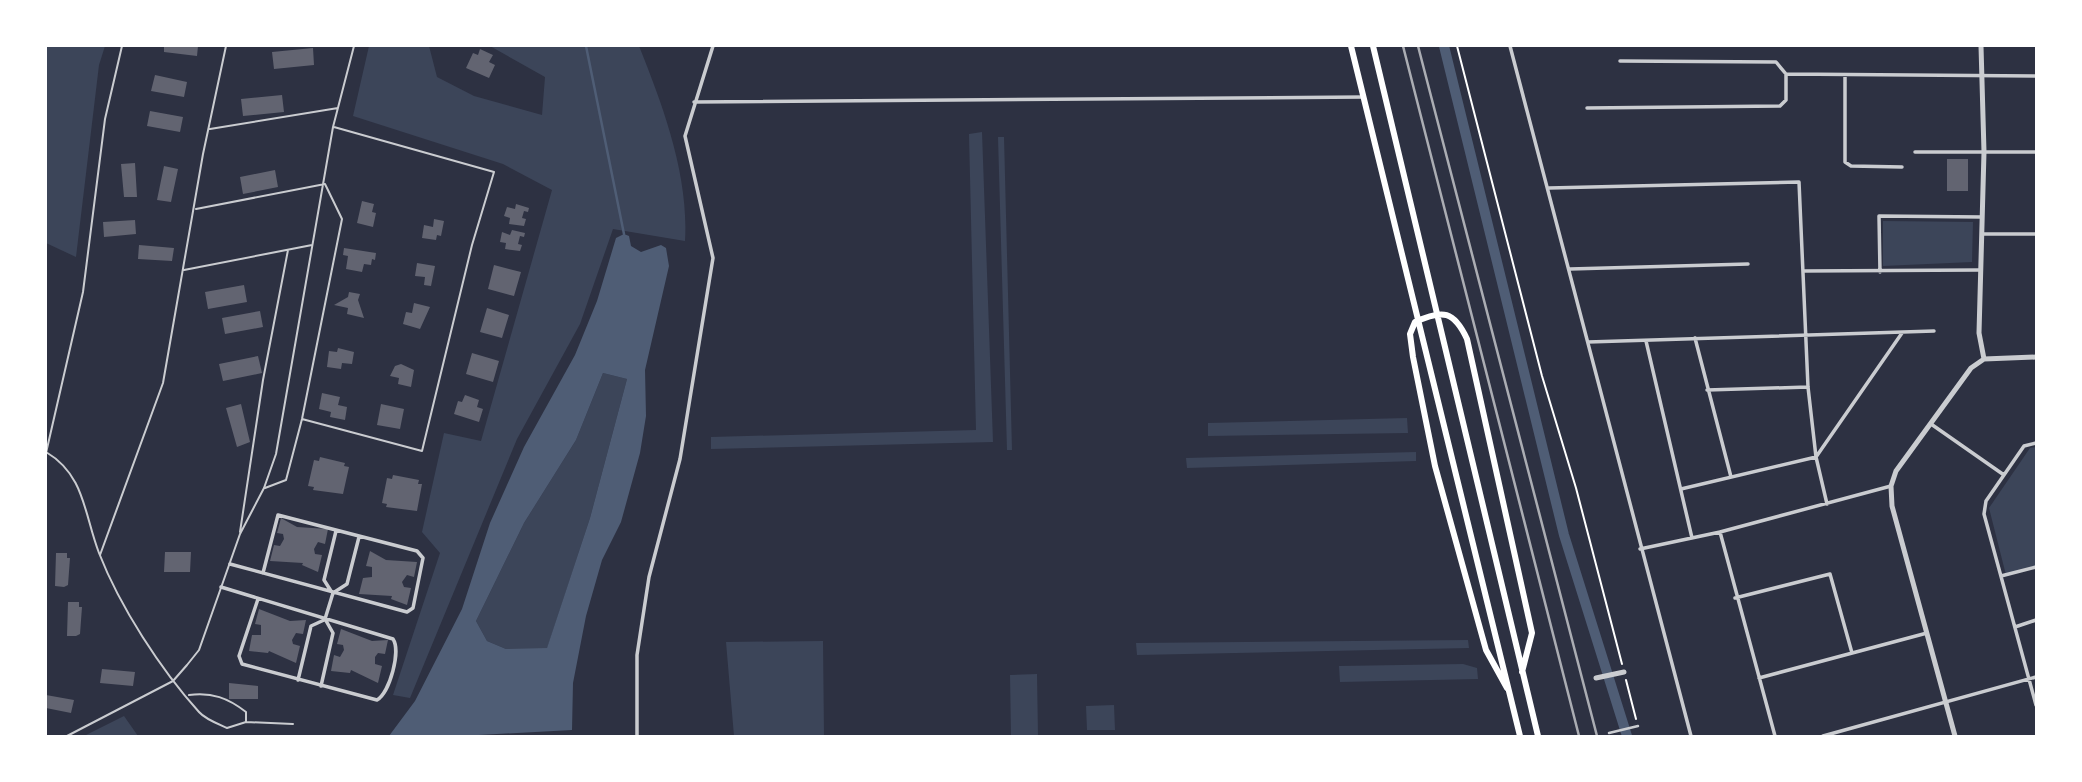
<svg xmlns="http://www.w3.org/2000/svg" width="2082" height="782" viewBox="0 0 2082 782" font-family="'DejaVu Sans',sans-serif">
	<rect width="100%" height="100%" fill="#2d3142"/>
	<path fill="#3c4559" d="M46 46H105L99 65 76 257 46 243Z
		M369 46H429L437 77 474 96 542 115 545 77 490 46H639C663 106 689 175 685 241L613 229 580 324 517 439 410 698 393 695 440 553 422 532 444 433 481 441 552 190 503 164 353 116Z
		M982 132 993 442 711 449V437L976 430 969 134Z
		M998 137H1004L1012 450H1007Z
		M1883 221 1973 222 1972 262 1883 266Z
		M603 373 627 379 590 518 547 649H506L487 641 476 621 524 523 576 440Z
		M1407 418 1408 433 1208 436V423Z
		M2036 447V566L2006 575 1989 508 2030 448Z
		M1416 452V461L1187 468 1186 458Z
		M1468 640 1469 648 1137 655 1136 643Z
		M823 641 824 736H734L726 642Z
		M1463 664 1477 668 1478 679 1340 682 1339 666Z
		M1037 674 1038 736H1011L1010 675Z
		M1114 705 1115 730H1087L1086 706Z
		M124 716 138 736H84Z"/>
	<path fill="#4f5d75" fill-rule="evenodd" d="M624 234 629 236 631 246 641 252 661 245 666 248 669 266 645 370 646 416 640 453 621 522 602 560 586 616 573 683 572 730 461 736H389L415 701 462 609 490 523 524 447 575 355 597 301 616 238ZM603 373 627 379 590 518 547 648 506 649 487 641 476 621 524 523 576 440Z"/>
	<g fill="none" stroke-linecap="round" stroke-linejoin="round">
		<path stroke="#4f5d75" stroke-width="2.5" d="M586 46 624 234"/>
		<path stroke="#4f5d75" stroke-width="10" d="M1444 46 1564 535 1627 736"/>
	</g>
	<path fill="#626471" d="M164 46H198L197 56 164 52Z
		M313 48 314 65 274 69 272 52Z
		M480 49 493 55 489 62 495 65 489 78 466 68 473 53 478 55Z
		M155 75 187 82 184 97 151 91Z
		M282 95 284 112 243 116 241 99Z
		M150 111 183 117 180 132 147 126Z
		M1947 159H1968V191H1947Z
		M135 163 137 197H124L121 164Z
		M164 166 178 169 171 202 157 200Z
		M275 170 278 187 243 194 240 177Z
		M362 201 374 204 372 212 376 213 373 227 357 223Z
		M516 204 529 208 528 212 524 211 522 218 526 219 524 226 509 224 510 218 504 216 507 207 515 209Z
		M434 219 444 221 441 236 437 235 436 240 422 238 424 225 433 227Z
		M135 220 136 234 104 237 103 222Z
		M512 230 525 233 524 237 520 236 518 244 522 245 520 251 505 249 506 243 500 242 502 232 510 235Z
		M139 245 174 248 172 261 138 259Z
		M344 248 376 253 375 260 372 259 371 265 364 264 362 272 346 269 348 256 343 255Z
		M417 263 435 266 431 286 424 285 425 277 415 276Z
		M494 265 521 272 514 296 488 289Z
		M244 285 247 302 208 309 205 292Z
		M349 292 360 294 358 300 364 318 347 314 348 308 334 305 348 297Z
		M414 303 430 307 420 329 403 324 406 312 412 313Z
		M487 308 509 315 502 338 480 332Z
		M260 311 263 327 225 334 222 318Z
		M338 348 354 352 352 364 342 363 341 369 327 367 329 351 337 352Z
		M472 353 499 361 493 382 466 374Z
		M258 356 262 373 223 381 219 364Z
		M401 364 414 370 411 387 398 384 399 378 390 376 395 366Z
		M322 393 340 397 338 405 347 407 345 420 330 417 331 412 319 409Z
		M465 395 479 400 477 407 483 409 479 422 454 414 458 401 462 402Z
		M241 404 250 442 237 447 226 408Z
		M381 404 404 409 400 429 377 425Z
		M320 457 345 463 344 466 349 467 343 494 313 490 314 487 308 486 314 460 319 461Z
		M393 475 419 480 418 484H422L417 511 386 507 387 504 382 503 387 478 392 479Z
		M281 518 297 527 328 529 325 544 318 542 314 549 315 554 322 555 318 572 302 565 303 563 270 561 274 545 280 546 284 539 283 534 277 533Z
		M370 551 386 560 417 562 414 577 407 575 402 582 404 587 411 588 407 605 391 599 392 596 359 594 363 578 372 577V567L366 566Z
		M165 552H191L190 572H164Z
		M56 553H67V558H70L68 585 64 587 55 586Z
		M68 602H79V607H82L80 634 76 636H67Z
		M259 609 290 621 306 620 303 634 296 633 292 640 293 644 300 646 296 663 269 651 268 653 249 651 252 635H261V625L255 624Z
		M341 629 372 641 388 640 385 654 378 653 375 657V664L382 666 378 683 351 670 350 673 331 671 334 655 340 657 344 650 343 645 337 644Z
		M102 669 135 672 133 686 100 683Z
		M229 683 258 686V699H229Z
		M46 695 74 700 71 713 46 708Z"/>
	<g fill="none" stroke-linecap="round" stroke-linejoin="round">
		<path stroke="#fff" stroke-width="2" d="M1457 46 1542 376 1576 488 1622 664
			M1626 680 1636 719"/>
		<path stroke="#caccd0" stroke-width="2" d="M210 129 338 108
			M196 209 325 184 342 219 302 419 286 480 265 488
			M184 270 312 245
			M302 419 422 451 472 245 494 172 334 127
			M46 452C85 475 84 514 99 553 120 607 161 670 199 712 205 719 218 724 227 728L246 722 293 724
			M46 453 83 292 105 119 122 46
			M240 532 263 380 288 250
			M100 555 163 383 203 154 226 46
			M189 695C212 692 228 698 246 712V721
			M67 736 173 681 187 665 199 650 240 534 264 488 276 454 333 127 354 46"/>
		<path stroke="#caccd0" stroke-width="2.5" d="M1609 733 1638 726"/>
		<path stroke="#caccd0" stroke-width="3.5" d="M1510 46 1691 736
			M1786 74 2036 76
			M1845 75V162L1851 166 1902 167
			M694 102 1364 97
			M1587 108 1780 106 1786 100V74L1776 62 1620 61
			M1915 152H2036
			M1549 188 1799 182 1808 387 1816 457 1827 504
			M1983 234H2036
			M1570 269 1748 264
			M1803 271 1979 270
			M1880 272 1879 216 1982 217
			M1695 338 1731 477
			M1646 341 1692 538
			M1588 342 1934 331
			M1707 390 1808 387
			M1931 424 2004 475
			M2036 443 2024 446 1986 501 1984 514 2036 705
			M1681 489 1816 457 1902 333
			M1720 532 1775 736
			M1640 549 1720 532 1891 486
			M230 564 407 612 413 608 423 558 417 551 278 515 263 573
			M2001 576 2036 567
			M221 587 393 639C401 651 390 692 377 700L242 664 239 656 258 599
			M331 591 324 580 336 531
			M1735 598 1830 574 1852 653
			M2015 627 2036 620
			M1759 678 1927 633
			M298 680 311 626 324 620
			M321 686 333 633 325 619 333 593 347 584 359 537
			M637 736V655L649 577 680 459 713 258 685 136 713 46
			M1823 736 2036 677"/>
		<path stroke="#caccd0" stroke-width="5" d="M1981 46 1984 152 1979 333 1984 359
			M1596 678 1624 672
			M1955 736 1892 506 1891 486 1896 471 1971 368 1984 359 2036 357"/>
		<path stroke="#fff" stroke-width="6" d="M1351 46 1520 736
			M1373 46 1538 736
			M1507 688 1486 650 1435 466 1413 357 1410 334 1415 322C1443 309 1454 311 1467 339L1532 633 1522 672"/>
		<path stroke="#abadb3" stroke-width="2.5" d="M1403 46 1579 736
			M1418 46 1597 736"/>
	</g>
	<rect width="2082" height="782" fill="none" stroke="#ffffff" stroke-width="94"/>
</svg>
